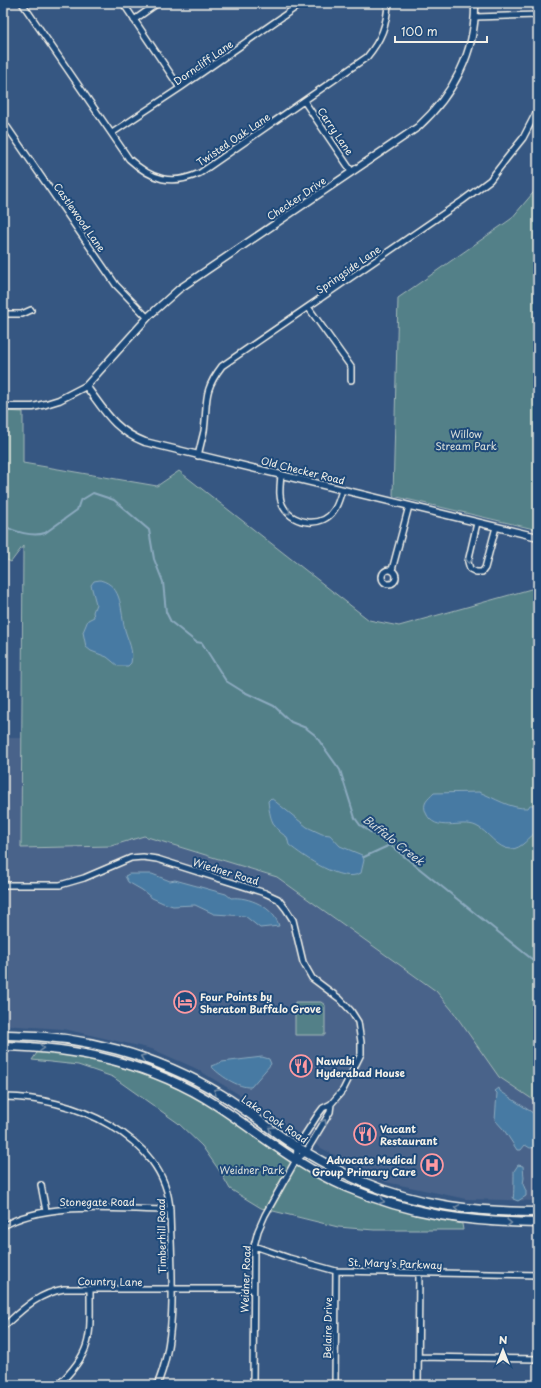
<svg xmlns="http://www.w3.org/2000/svg" width="541" height="1388" viewBox="0 0 541 1388" font-family="'Playpen Sans',sans-serif">
	<rect width="100%" height="100%" fill="#365782"/>
	<filter id="ink" filterUnits="userSpaceOnUse"><feTurbulence type="fractalNoise" baseFrequency=".025" numOctaves="2"/><feDisplacementMap in="SourceGraphic" scale="8" xChannelSelector="R" yChannelSelector="G"/><feConvolveMatrix kernelMatrix="1 2 1 2 8 2 1 2 1" color-interpolation-filters="sRGB"/></filter>
	<g filter="url(#ink)">
		<path fill="#49638a" d="M3 738H22L21 847 111 846 144 836 277 877 436 991 538 1103V1201L466 1199 386 1182 321 1148 240 1095 195 1068 152 1049 64 1029 3 1025Z"/>
		<path fill="#538088" stroke="#a4b8b8" d="M538 187V530L393 496 398 298 511 219Z
			M3 411 23 412V463L157 486 179 471 369 620 399 626 538 587V1103L499 1077 452 1010 436 991 277 877 144 836 111 846 21 848 23 546 11 562 3 558Z
			M295 1002H321L325 1005V1035H295Z
			M39 1050 80 1056 149 1075 197 1098 360 1196 413 1214 462 1224 463 1230H374L338 1227 261 1208 230 1189 221 1173 202 1146 178 1123 113 1077 78 1065 32 1060Z"/>
		<path fill="#467aa3" stroke="#8caabf" d="M100 580C124 586 120 612 125 630 128 641 134 650 131 663L128 666H118L107 657 91 651 86 647 83 632 88 620 94 617 93 612 96 604 91 585 94 581Z
			M479 792C495 798 510 809 528 808L530 805H538V830C529 837 522 849 511 849 497 849 488 831 476 826 461 819 435 834 426 813 422 803 427 800 434 793Z
			M271 798 307 827 322 834 330 835 340 846 362 855 364 860 361 873C342 884 304 857 289 845L287 837C272 828 270 818 268 801Z
			M129 874H152L170 881 175 880 226 894 231 898C248 896 274 907 279 926L260 928 245 916 214 914 195 905 173 906 163 903 152 898 142 890 128 882 125 876Z
			M262 1057 269 1059 271 1064 251 1087C238 1088 219 1075 211 1066L222 1062Z
			M499 1088 500 1091 536 1115 538 1118V1147L530 1148 525 1145 521 1150H517L504 1130 495 1120 497 1093 495 1091Z
			M518 1165 523 1166 524 1178 523 1184 526 1191V1196L518 1201 513 1199C514 1196 514 1173 514 1171Z"/>
		<g fill="none" stroke-linecap="round" stroke-linejoin="round">
			<path stroke="#8caabf" stroke-width="2" d="M3 525C14 532 33 537 45 533L77 510 80 501 93 493 114 500 149 530 154 559 163 582 166 612 171 622 196 642 202 643 226 681 242 691 274 706 291 722 306 728 315 735 340 770 355 818 360 825 390 845 538 964
				M364 857 390 845"/>
			<g stroke="#f4f1e8" stroke-width="8">
				<path id="minor" d="M22 3 129 159C152 180 171 186 200 173L367 57C381 40 387 25 388 3
					M123 3 180 88
					M475 17 538 15
					M134 20 158 3
					M304 101 352 172
					M3 121 116 285 147 317
					M112 133 180 88 302 3
					M308 307 351 367V380
					M3 314H22L31 310
					M198 456C200 447 202 439 204 431 208 401 202 392 222 366L462 201 490 180 507 158 523 138 538 109
					M281 475C280 486 278 499 284 508 294 525 323 528 334 510 338 505 340 496 342 490
					M477 523 468 562 470 569 476 572H482L485 568 496 527
					M382 577a7 7 0 1 1 14 0a7 7 0 1 1-14 0Z
					M392 570 409 506
					M3 885H60L84 878 131 858 143 857 157 859 265 893 278 899 286 909 293 920 303 962 312 978 340 999 351 1011 358 1022 361 1042V1054L343 1090 331 1104 323 1108 317 1116 297 1147 296 1160 265 1215 258 1231 254 1246 253 1385
					M3 1097C69 1096 166 1135 170 1210 171 1265 179 1335 157 1385
					M296 1160 306 1152 330 1112 331 1104
					M41 1185 46 1211
					M3 1226C49 1200 118 1210 170 1210
					M254 1246 289 1258 336 1271 538 1275
					M3 1327C23 1309 37 1294 64 1289H253
					M419 1357 538 1359
					M58 1385C94 1351 90 1336 90 1289
					M335 1385 336 1271
					M418 1385 419 1274"/>
			</g>
			<g stroke="#f4f1e8" stroke-width="9">
				<path id="tertiary" d="M86 386C105 411 114 430 145 442L538 537
					M3 407H33L46 404 59 400 86 386 150 315 179 289 418 127C453 95 476 52 475 3"/>
			</g>
			<g stroke="#f4f1e8" stroke-width="11">
				<path id="primary" d="M3 1035C80 1034 157 1055 222 1095 245 1109 266 1126 289 1142 313 1157 337 1171 363 1182 419 1206 478 1212 538 1212
					M3 1046C77 1047 153 1064 216 1105 259 1133 299 1167 346 1187 412 1215 467 1222 538 1223"/>
			</g>
			<use href="#minor" stroke="#1f4a7a" stroke-width="5"/>
			<use href="#tertiary" stroke="#1f4a7a" stroke-width="6"/>
			<use href="#primary" stroke="#1f4a7a" stroke-width="8"/>
		</g>
		<defs><path id="oneway-chevron" d="M-2-3.5L2.5 0L-2 3.5" fill="none" stroke-width="1.6" stroke-linecap="round" stroke-linejoin="round"/></defs>
		<g stroke="#748da6">
			<use href="#oneway-chevron" transform="translate(288 512) rotate(46)"/>
			<use href="#oneway-chevron" transform="translate(469 561) rotate(94)"/>
			<use href="#oneway-chevron" transform="translate(42 1048) rotate(4)"/>
			<use href="#oneway-chevron" transform="translate(143 1057) rotate(-159)"/>
			<use href="#oneway-chevron" transform="translate(216 1091) rotate(-149)"/>
			<use href="#oneway-chevron" transform="translate(324 1122) rotate(-59)"/>
			<use href="#oneway-chevron" transform="translate(271 1129) rotate(-145)"/>
			<use href="#oneway-chevron" transform="translate(382 1201) rotate(21)"/>
			<use href="#oneway-chevron" transform="translate(457 1208) rotate(-171)"/>
			<use href="#oneway-chevron" transform="translate(509 1223) rotate(1)"/>
		</g>
	</g>
	<defs>
		<g id="hotel-ring" transform="scale(1.15)"><circle r="9.5" fill="#1f4a7a" stroke="#ff9aa2" stroke-width="1.5"/><path d="M-6-4.5h1.5V1H6V5H4.5V3h-9V5H-6ZM-4 0a1.8 1.8 0 1 1 3.6 0ZM.5 0V-2.5h3Q6-2.5 6 0Z" fill="#ff9aa2"/></g>
		<g id="restaurant-ring" transform="scale(1.15)"><circle r="9.5" fill="#1f4a7a" stroke="#ff9aa2" stroke-width="1.5"/><path d="M-5-6h1v4h1v-4h1v4h1v-4h1v5L-1.5 .5V6h-2V.5L-5-1ZM5-6V6H3V1.5H1.5Q1.5-4 5-6Z" fill="#ff9aa2"/></g>
		<g id="hospital-ring" transform="scale(1.15)"><circle r="9.5" fill="#1f4a7a" stroke="#ff9aa2" stroke-width="1.5"/><path d="M-5-5h3v3.5h4V-5h3V5h-3V1.5h-4V5h-3Z" fill="#ff9aa2"/></g>
	</defs>
	<g fill-rule="evenodd">
		<use href="#hotel-ring" x="185" y="1002"/>
		<use href="#restaurant-ring" x="301" y="1066"/>
		<use href="#restaurant-ring" x="365" y="1134"/>
		<use href="#hospital-ring" x="432" y="1165"/>
	</g>
	<g text-anchor="middle" dominant-baseline="central" stroke-width="4" stroke-linejoin="round" paint-order="stroke">
		<g font-size="10" fill="#f4f1e8" stroke="#1f4a7a">
			<text transform="translate(203 62) rotate(-35)">Dorncliff Lane</text>
			<text transform="translate(336 131) rotate(56)">Carry Lane</text>
			<text transform="translate(233 139) rotate(-34)">Twisted Oak Lane</text>
			<text transform="translate(296 198) rotate(-34)">Checker Drive</text>
			<text transform="translate(80 217) rotate(55)">Castlewood Lane</text>
			<text transform="translate(348 269) rotate(-35)">Springside Lane</text>
			<text transform="translate(303 470) rotate(14)">Old Checker Road</text>
			<text transform="translate(226 871) rotate(17)">Wiedner Road</text>
			<text transform="translate(275 1119) rotate(34)">Lake Cook Road</text>
			<text x="97" y="1201">Stonegate Road</text>
			<text transform="translate(161 1236) rotate(-91)">Timberhill Road</text>
			<text transform="translate(395 1263) rotate(2)">St. Mary's Parkway</text>
			<text transform="translate(245 1279) rotate(-88)">Weidner Road</text>
			<text transform="translate(110 1281) rotate(1)">Country Lane</text>
			<text transform="translate(327 1328) rotate(-89)">Belaire Drive</text>
		</g>
		<g font-size="10" fill="#dce0da" stroke="#1f4a7a">
			<text x="466" y="433">Willow<tspan x="466" dy="12">Stream Park</tspan></text>
			<text x="252" y="1169">Weidner Park</text>
		</g>
		<g font-size="10" font-weight="bold" fill="#f4f1e8" stroke="#1f4a7a" text-anchor="start">
			<text x="200" y="996">Four Points by<tspan x="200" dy="12">Sheraton Buffalo Grove</tspan></text>
			<text x="316" y="1060">Nawabi<tspan x="316" dy="12">Hyderabad House</tspan></text>
			<text x="380" y="1128">Vacant<tspan x="380" dy="12">Restaurant</tspan></text>
			<text x="416" y="1159" text-anchor="end">Advocate Medical<tspan x="416" dy="12">Group Primary Care</tspan></text>
		</g>
		<g font-size="11" font-style="italic" fill="#dadfde" stroke="#1f4a7a">
			<text transform="translate(394 840) rotate(38)">Buffalo Creek</text>
		</g>
	</g>
	<rect width="541" height="1388" fill="none" stroke="#1f4a7a" stroke-width="16"/>
	<rect x="8" y="8" width="525" height="1372" fill="none" stroke="#f4f1e8" stroke-width="1.5" filter="url(#ink)"/>
	<g transform="translate(503 1350)" stroke="#1f4a7a" stroke-width="3" paint-order="stroke">
	<path d="M0-3L7 15L0 10L-7 15Z" fill="#f4f1e8"/>
	<text y="-6" font-size="11" font-weight="bold" text-anchor="middle" fill="#f4f1e8">N</text>
	</g>
	<path d="M395 36v6h92v-6" fill="none" stroke="#f4f1e8" stroke-width="2"/>
	<text x="401" y="36" font-size="12" fill="#f4f1e8" stroke="#1f4a7a" stroke-width="3" paint-order="stroke">100 m</text>
</svg>
